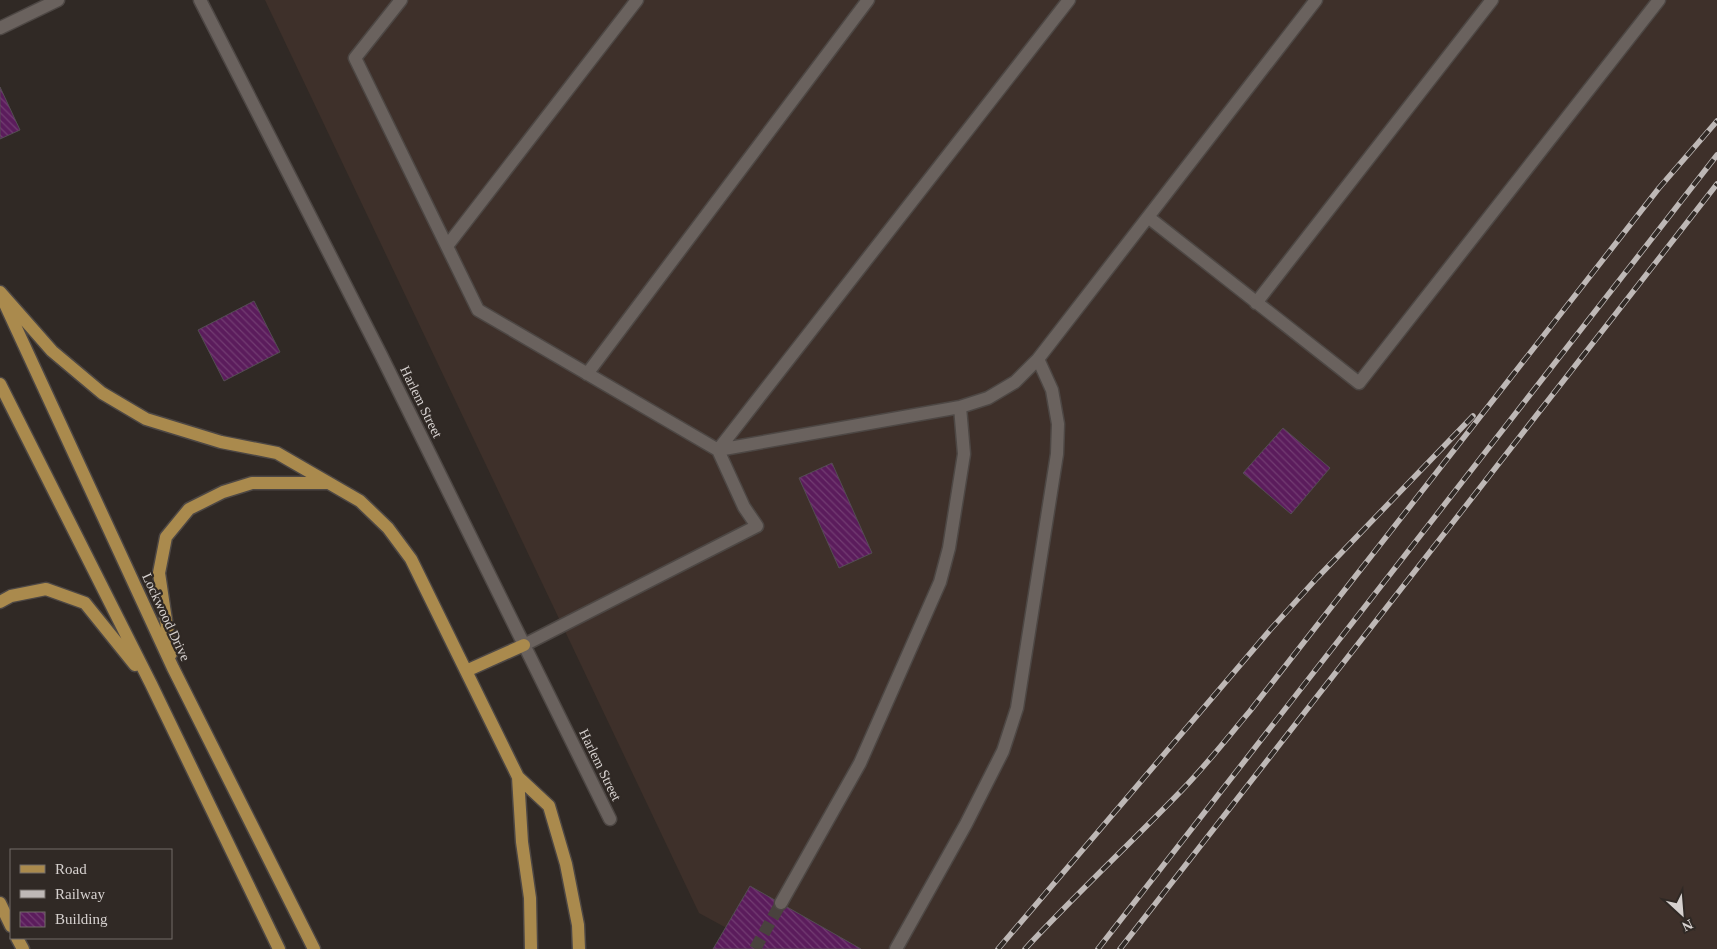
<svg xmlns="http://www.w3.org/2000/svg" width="1717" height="949" viewBox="0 0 1717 949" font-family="'Times New Roman',serif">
	<defs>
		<pattern id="building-back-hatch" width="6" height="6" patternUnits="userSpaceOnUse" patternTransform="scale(1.25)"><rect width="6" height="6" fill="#5b1c5c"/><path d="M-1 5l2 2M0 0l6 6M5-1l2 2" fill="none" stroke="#723c72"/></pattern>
	</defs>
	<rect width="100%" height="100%" fill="#302925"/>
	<path fill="#3e302a" d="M265 0H1717V949H765L699 913Z"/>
	<path fill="url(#building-back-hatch)" stroke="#544d53" d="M0 87 20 130 0 139Z
		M254 301 280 352 224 381 198 330Z
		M1283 428 1330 468 1291 514 1243 473Z
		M832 463 872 553 839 568 799 478Z
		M750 886 861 949H713Z"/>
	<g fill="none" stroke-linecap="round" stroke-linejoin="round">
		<path stroke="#49423e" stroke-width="12" stroke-dasharray="12 6" stroke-linecap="butt" d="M755 949 781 903"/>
		<g stroke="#4d4744" stroke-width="15">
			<path id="minor" d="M200 0 381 355 610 819
				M401 0 355 58 478 310 718 450 744 507 757 526 524 645
				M0 28 58 0
				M1148 217 1359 383 1659 0
				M447 246 637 0
				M1256 303 1492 0
				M587 374 868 0
				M718 450 960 407 988 398 1015 382 1038 359 1316 0
				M718 450 1069 0
				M781 903 860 763 940 582 949 548 964 454 960 407
				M896 949 966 824 1003 751 1017 708 1057 454 1058 424 1052 390 1038 359"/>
		</g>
		<g stroke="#4d4744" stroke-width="15">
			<path id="major" d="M0 292 52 351 102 393 146 419 221 442 277 453 360 501 388 528 411 559 518 777 549 806 566 864 578 925 579 949
				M5 304 173 668 314 949
				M0 384 151 684 279 949
				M0 602 11 596 46 589 85 603 135 665
				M171 654 159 573 166 537 189 509 223 492 252 483H329
				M466 671 524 645
				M518 777 522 842 530 898 531 949
				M0 903 11 926
				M17 938 23 949"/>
		</g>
		<use href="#minor" stroke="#6a625e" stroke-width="12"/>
		<use href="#major" stroke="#aa8a4d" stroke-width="12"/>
		<g stroke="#beb8b6" stroke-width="5.5">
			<path id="rail" d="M998 949 1270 630 1317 578 1473 416
				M1025 949C1076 894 1131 843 1183 789 1207 764 1228 737 1250 711L1659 188 1717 121
				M1098 949 1717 155
				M1120 949 1717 184"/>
		</g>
		<use href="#rail" stroke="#302925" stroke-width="4" stroke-dasharray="11" stroke-linecap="butt"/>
	</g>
	<g text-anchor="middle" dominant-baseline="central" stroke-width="4.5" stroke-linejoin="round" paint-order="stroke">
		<g font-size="14" fill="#d6d1cf" stroke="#302925">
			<text transform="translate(421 402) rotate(64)">Harlem Street</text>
			<text transform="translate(166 617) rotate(65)">Lockwood Drive</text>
			<text transform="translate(600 765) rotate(64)">Harlem Street</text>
		</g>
	</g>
	<rect x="10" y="849" width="162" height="90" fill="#302925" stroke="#726c69"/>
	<rect x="20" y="865" width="25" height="8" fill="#aa8a4d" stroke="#726c69"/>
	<text x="55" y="874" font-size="15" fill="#d6d1cf">Road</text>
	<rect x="20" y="890" width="25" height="8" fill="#beb8b6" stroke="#726c69"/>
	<text x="55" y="899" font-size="15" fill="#d6d1cf">Railway</text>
	<rect x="20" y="912" width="25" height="15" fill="url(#building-back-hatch)" stroke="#726c69"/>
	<text x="55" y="924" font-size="15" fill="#d6d1cf">Building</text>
	<g transform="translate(1682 914) rotate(154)" stroke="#302925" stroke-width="4" paint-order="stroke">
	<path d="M0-4L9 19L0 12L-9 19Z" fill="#d6d1cf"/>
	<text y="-8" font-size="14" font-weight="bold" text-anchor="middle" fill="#d6d1cf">N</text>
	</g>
</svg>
